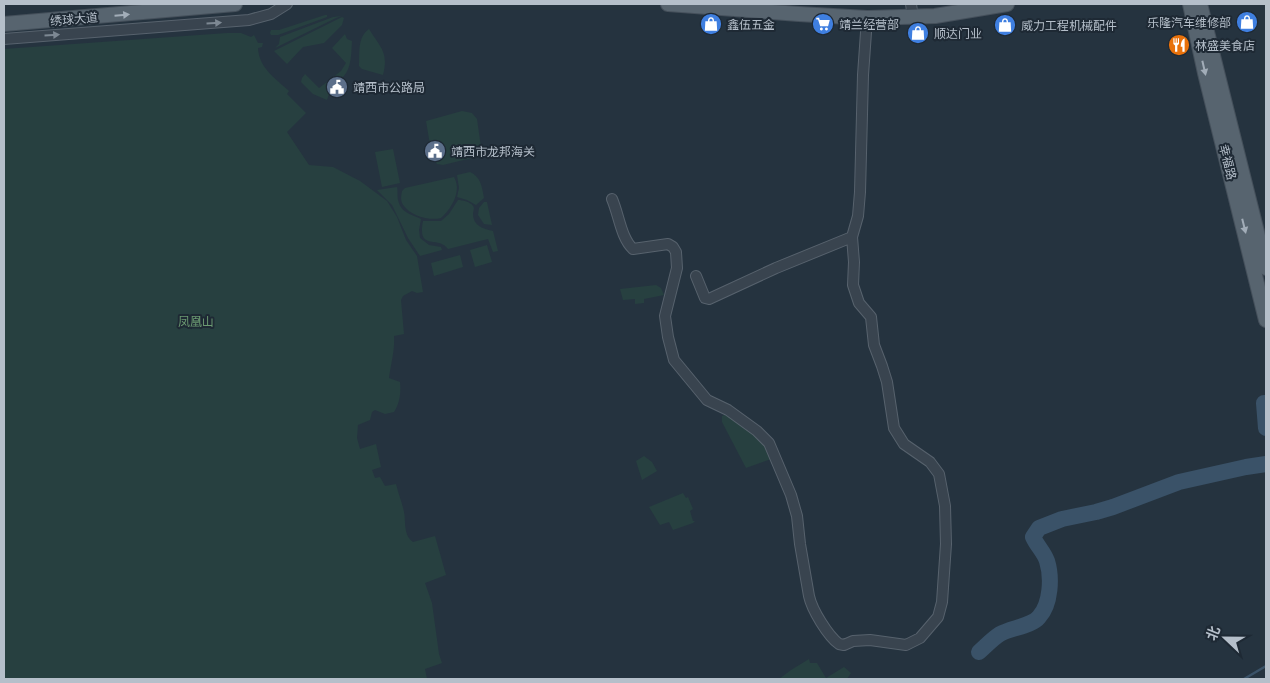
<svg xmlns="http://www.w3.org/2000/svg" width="1270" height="683" viewBox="0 0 1270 683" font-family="'PT Sans','Noto Sans SC',sans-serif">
	<rect width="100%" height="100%" fill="#25333f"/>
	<path fill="#274040" d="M325 15H327V17L278 35H271L270 33 271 30H279Z
		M342 16 336 18 275 48 279 44 280 37 333 17Z
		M342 17 344 18 342 25 324 43 303 47 287 64 274 51Z
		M369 29C380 47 389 52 383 75L362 69 359 66C360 52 357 38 369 29Z
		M227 33H241L251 37 254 35 258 43H263L262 47 258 48C259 68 275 78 289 91L287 94 306 113 287 132 309 165 333 167 360 181 387 201 397 217 406 240 417 256 423 292 417 293 412 291 403 296 401 300 404 334 394 336C395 350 391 363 389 378L400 382C401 392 400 403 394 412L385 414 375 410 372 412 370 420 358 425 357 438 360 449 376 444 381 467 372 470 375 478 380 477 385 486 396 484C398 493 402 502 404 512 406 521 403 535 413 542L435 536 446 575 425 583 432 603 439 654 442 663 425 669 427 679H4V49Z
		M345 34 347 39 352 41C351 56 352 77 334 82L332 78 341 71 346 63 332 48Z
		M305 74 319 88 327 82 329 94 327 100 313 94 301 82 302 78Z
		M462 111 472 113 477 119 482 154 480 156 443 165 437 164 432 157 426 121Z
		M393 149 400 183 382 187 375 152Z
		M470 172C481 177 482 187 484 198L476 205 467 200 457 197 459 188 457 175Z
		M454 177C462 191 452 208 441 218 430 221 411 216 404 206 400 202 401 196 402 191L405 188Z
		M397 187C398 192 397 195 398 200 401 213 411 214 421 219L419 230 420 238 429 245 441 247 442 250 420 256 408 238 392 205 377 190Z
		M458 200C462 200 471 202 473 206 475 208 473 211 473 214 473 226 484 229 493 231L498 251 493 252 488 239 448 249C438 235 417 252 423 221H441L449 214Z
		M484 202H487L492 225 484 224 478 215 479 208Z
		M487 245 492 262 475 267 470 250Z
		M460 255 463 267 434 276 431 263Z
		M656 285 661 288 664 295 644 299V303L635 304V299L623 300 620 289Z
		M727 414 765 441 771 459 746 468 722 422V416Z
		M644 456 652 462 657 471 642 480 636 461Z
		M683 493 686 498 688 497 693 509 690 511 693 521H695L693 523 673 530 669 522 660 525 649 507Z
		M809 659 810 663H817L826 678 844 667 851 673 847 679H779L791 670Z"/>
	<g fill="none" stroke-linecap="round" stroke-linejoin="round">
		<path stroke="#3a5268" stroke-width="2.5" d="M1266 464V466
			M1244 679 1266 666"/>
		<path stroke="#3a5268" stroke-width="16" d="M1266 403H1264L1266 428
			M979 652C986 646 992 639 1000 634 1010 628 1032 626 1039 617 1051 604 1052 577 1047 561 1044 552 1037 546 1033 537L1039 528 1062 519 1096 512 1113 507 1179 482 1246 467 1266 464"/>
		<g stroke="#57626d" stroke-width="12">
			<path id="minor" d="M911 4 913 18
				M4 39 249 20 271 14 287 4
				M612 199C619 215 621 238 633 249L668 244 673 247 676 252 677 268 665 316 668 337 674 360 707 400 728 410 757 431 769 443 791 495 797 516 800 544 809 596C812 610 828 636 839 644L844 645 853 641 870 640 906 645 920 638 938 617 942 602 946 544 945 506 939 474 930 462 904 444 894 428 887 382 882 366 874 345 871 317 859 303 853 285 854 262 852 237
				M696 276 705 298 709 299 776 268 852 237 858 216 860 192 863 75 867 18"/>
		</g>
		<g stroke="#45505b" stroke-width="16">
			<path id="major" d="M668 4 799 14 867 18 935 16 1007 4
				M1190 4 1205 73 1266 320
				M1200 4 1266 268
				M4 24 235 4"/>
		</g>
		<use href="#minor" stroke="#39444f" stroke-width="10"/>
		<use href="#major" stroke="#57646f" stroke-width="14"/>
	</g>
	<defs><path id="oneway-solid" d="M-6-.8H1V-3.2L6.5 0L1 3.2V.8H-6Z" transform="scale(1.25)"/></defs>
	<g fill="#a2adb8">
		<use href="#oneway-solid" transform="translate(122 15) rotate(-5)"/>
		<use href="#oneway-solid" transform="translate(1204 68) rotate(77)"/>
		<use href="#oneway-solid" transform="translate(1244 226) rotate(76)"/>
	</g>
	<g fill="#7d8893">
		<use href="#oneway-solid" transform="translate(214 23) rotate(-4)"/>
		<use href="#oneway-solid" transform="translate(52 35) rotate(-4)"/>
	</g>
	<defs>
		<g id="shop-disc" transform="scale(1.125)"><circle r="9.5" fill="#3f7fe0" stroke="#1e2934"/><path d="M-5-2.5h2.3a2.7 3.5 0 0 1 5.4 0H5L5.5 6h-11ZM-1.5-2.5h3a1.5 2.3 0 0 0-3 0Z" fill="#fff"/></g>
		<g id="supermarket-disc" transform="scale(1.125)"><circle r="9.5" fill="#3f7fe0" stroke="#1e2934"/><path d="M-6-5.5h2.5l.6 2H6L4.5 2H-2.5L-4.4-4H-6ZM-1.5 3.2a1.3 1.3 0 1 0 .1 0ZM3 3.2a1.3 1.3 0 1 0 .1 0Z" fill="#fff"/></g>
		<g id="restaurant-disc" transform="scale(1.125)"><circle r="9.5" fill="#e8710a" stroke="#1e2934"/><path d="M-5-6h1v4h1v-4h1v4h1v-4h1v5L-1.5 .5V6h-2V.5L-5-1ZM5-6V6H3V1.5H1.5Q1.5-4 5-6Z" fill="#fff"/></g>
		<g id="civic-disc" transform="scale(1.125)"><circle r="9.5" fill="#5c6f8a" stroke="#1e2934"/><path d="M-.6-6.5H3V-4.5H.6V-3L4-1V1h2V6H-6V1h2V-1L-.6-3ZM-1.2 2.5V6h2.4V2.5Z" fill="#fff"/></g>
	</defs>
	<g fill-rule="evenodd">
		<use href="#shop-disc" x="1247" y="22"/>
		<use href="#shop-disc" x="711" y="24"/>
		<use href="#supermarket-disc" x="823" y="24"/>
		<use href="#shop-disc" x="1005" y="25"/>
		<use href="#shop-disc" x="918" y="33"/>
		<use href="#restaurant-disc" x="1179" y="45"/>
		<use href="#civic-disc" x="337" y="87"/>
		<use href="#civic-disc" x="435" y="151"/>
	</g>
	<g text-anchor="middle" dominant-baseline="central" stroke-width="4" stroke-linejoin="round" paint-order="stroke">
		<g font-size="12" fill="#b5bfca" stroke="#1e2934">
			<text transform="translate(74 19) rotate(-5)">绣球大道</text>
			<text transform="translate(1228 162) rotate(76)">幸福路</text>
		</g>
		<g font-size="12" fill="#b5bfca" stroke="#1e2934" text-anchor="start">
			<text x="1231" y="22" text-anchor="end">乐隆汽车维修部</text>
			<text x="727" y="24">鑫伍五金</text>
			<text x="839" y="24">靖兰经营部</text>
			<text x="1021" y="25">威力工程机械配件</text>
			<text x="934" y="33">顺达门业</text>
			<text x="1195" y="45">林盛美食店</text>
			<text x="353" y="87">靖西市公路局</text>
			<text x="451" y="151">靖西市龙邦海关</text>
		</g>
		<g font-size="12" fill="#6c9b72" stroke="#1e2934">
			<text x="196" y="321">凤凰山</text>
		</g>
	</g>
	<rect width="1270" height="683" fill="none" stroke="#b5bfca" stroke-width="10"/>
	<g transform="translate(1225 638) rotate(292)" stroke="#1e2934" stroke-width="4" paint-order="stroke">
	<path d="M0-4L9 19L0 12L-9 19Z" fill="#b5bfca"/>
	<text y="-8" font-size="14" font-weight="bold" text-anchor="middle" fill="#b5bfca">北</text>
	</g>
</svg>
